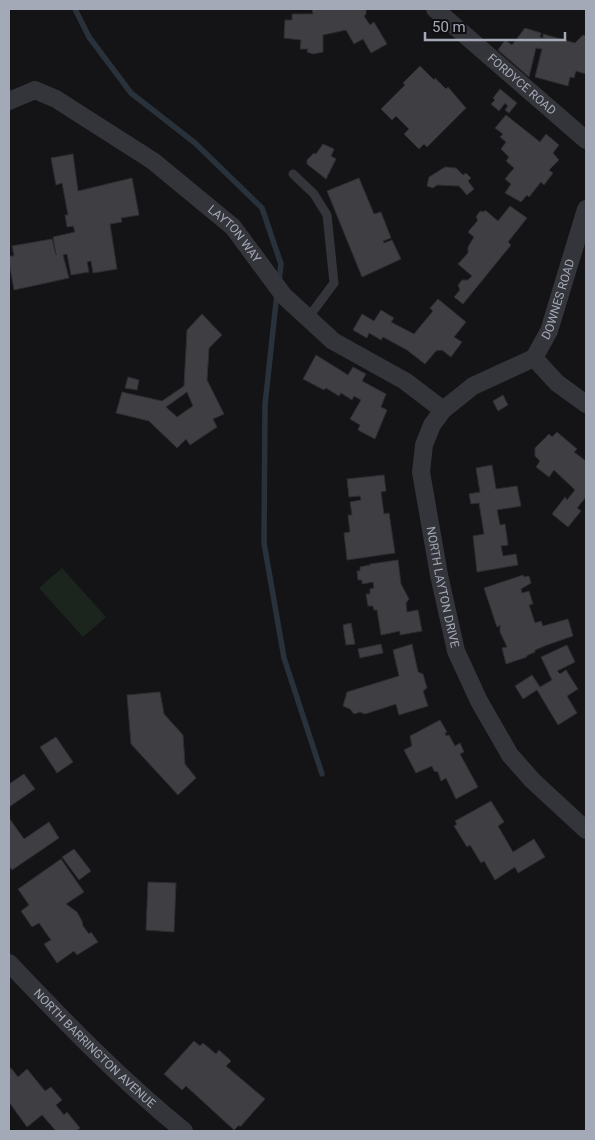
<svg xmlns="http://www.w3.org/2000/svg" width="595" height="1140" viewBox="0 0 595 1140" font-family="Roboto,sans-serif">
	<rect width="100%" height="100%" fill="#141416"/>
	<path fill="#1b241d" d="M62 568 106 617 83 637 39 588Z"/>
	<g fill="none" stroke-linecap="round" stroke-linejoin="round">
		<path stroke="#29323b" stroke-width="5.5" d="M75 9 89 37 131 93 195 143 262 208 281 264 279 282
			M277 293 265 405 264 543 284 658 322 774"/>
	</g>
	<path fill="#3e3e43" stroke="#2e2d32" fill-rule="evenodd" d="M312 9H366V14L364 16 370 25 374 22 387 44 371 53 363 39 354 44 346 30 323 35V52L313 54 307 52 308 49H300L301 40 284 38 285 20H292V14H313Z
		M525 28 541 33 540 37 543 38V34L575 43 583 35 586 36V74L576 71 574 78 570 77 568 86 535 77 542 49 536 48 529 77 498 50 505 40 512 45Z
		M420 66 434 80 435 78 446 89 448 87 466 108 427 147 424 144 419 149 404 134 409 129 396 116 392 120 381 109 405 85 403 83Z
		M500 89 517 103 509 113 505 110 508 106 505 103 499 111 491 104 495 100 493 98Z
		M506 115 540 142 546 134 559 145 553 153 559 160 549 170 553 173 544 185 541 182 529 197 527 195 521 202 505 193 511 184 505 179 514 168 506 161 509 157 501 149 506 142 500 137 503 134 495 128Z
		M323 144 334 149 331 156 336 159 326 179 307 164V160L314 153 316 154Z
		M73 154 78 191 132 178 139 215 121 218 122 222 110 224 117 269 93 273 91 261 87 262 89 272 71 275 67 254 63 255 69 278 14 290 9 262V256H14L12 246 52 239 56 255 53 237 75 232 73 226 67 227 65 215H68L62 183 56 185 51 158Z
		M445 167 456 168 463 175 466 173 471 178 468 181 474 189 467 195 459 186 437 185 433 188 427 186 429 177Z
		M359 178 374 214 381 212 391 238 383 241 384 243 392 240 401 259 362 277 327 191Z
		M510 206 527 218 508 242 511 245 463 304 454 297 460 290 458 285 462 280H468L472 276 458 264 468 253V247L474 237 468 232 478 220 476 217 480 211 484 212 485 210 498 221Z
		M438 299 466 322 454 337 462 342 451 357 442 350 436 351 425 364 407 350 383 337 381 340 369 333 367 338 353 330 362 314 374 321 381 310 394 318 391 322 414 334 433 311 430 308Z
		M202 314 222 335 209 348 207 380 224 414 213 419 217 427 190 445 186 439 177 448 149 421 116 413 122 392 162 401 184 386 187 330ZM187 392 193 406 177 417 166 407Z
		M316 355 348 375 353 367 366 374 362 381 386 394 381 407 387 410 375 439 358 430 360 425 350 419 361 400 354 396 352 400 341 393 339 396 326 388 324 390 303 379Z
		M128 377 139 380 137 390 125 388Z
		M503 395 508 405 498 411 493 401Z
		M557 432 577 449 574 452 586 461V497L577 508 581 511 568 527 552 514 565 497 567 500 575 490 554 470 549 477 536 467 540 461 535 456V448L549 434 552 437Z
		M492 465 496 489 517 486 521 506 497 510 500 525 505 524 508 545 501 546 503 556 516 554 518 565 477 572 473 536 484 534 479 503 471 504 469 494 480 492 476 468Z
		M384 475 386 491 381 492 384 514 389 513 395 553 347 560 344 533 350 532 348 515H352L350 502 361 500 360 496 349 497 347 479Z
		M398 560 401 584 409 599 406 603 407 612 418 610 422 631 400 635V631L381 635 377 610H374L373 606H368L366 594H370V589L374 588 373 582 362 584V580H358L357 571H360V567L370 565V564Z
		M523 575 524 577 529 576 531 583 521 589 522 593 529 591 533 604 529 605 535 623 541 621 543 626 568 619 573 636 547 645 535 650V652L526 656 527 657 506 664 502 648 507 647 500 632V625L497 627 484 588Z
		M351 623 355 644 346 645 343 625Z
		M381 644 383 653 360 658 358 649Z
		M412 644 418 672 423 674 427 688 423 691 428 706 399 715 396 704 365 714 360 712 354 714 350 709 343 706 347 692 399 676 393 650Z
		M567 645 575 662 557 671 560 674 566 670 578 689 567 696 577 713 558 725 537 690 523 699 515 686 532 675 540 687 552 680 541 657Z
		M160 692 164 714 183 735 185 764 196 778 178 795 131 744 127 695Z
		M440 720 447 732 445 733 446 736 449 735 455 746 460 743 464 752 460 754 478 787 456 799 446 778 441 781 438 772 434 771 432 766 416 773 404 750 412 746 410 736Z
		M56 737 73 762 57 773 40 747Z
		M24 774 35 789 9 807V784Z
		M491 801 504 822 498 826 513 852 534 839 545 857 518 873 515 867 495 880 484 861 481 863 470 845 467 847 454 826 457 824 455 821Z
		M9 818 24 839 49 822 59 838 12 870 9 866Z
		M74 849 91 871 79 880 62 857Z
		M61 859 84 892 66 904 77 912 82 921 83 926 89 934 91 932 98 942 77 955 74 951 57 963 44 944 51 940 39 923 32 927 21 911 29 905 18 889Z
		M148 882 176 883 174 932 146 930Z
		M194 1041 200 1046 203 1043 216 1054 219 1050 231 1061 226 1066 265 1099 240 1127 239 1125 234 1130 186 1086 182 1090 164 1074Z
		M11 1068 18 1077 27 1069 45 1091 51 1087 62 1100 56 1105 64 1115 67 1112 80 1128 76 1131H56L42 1115 27 1127 9 1102V1070Z"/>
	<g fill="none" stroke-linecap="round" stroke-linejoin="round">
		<path stroke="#34353b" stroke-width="9" d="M293 174 314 194 327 215 334 283 308 318"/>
		<g stroke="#34353b" stroke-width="18">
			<path id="s1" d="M435 9 586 140"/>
			<path id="s2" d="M9 101 35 90 56 99 153 161 233 227 284 296 333 341 405 381 443 410"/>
			<path id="s3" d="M534 358 473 386 443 410 432 425 424 445 421 472 439 575 456 651 479 701 510 755 532 780 586 830"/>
			<path id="s4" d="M534 358 549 331 586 209"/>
			<path d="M534 358 557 383 586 404"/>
			<path id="s5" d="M9 963C65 1022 121 1080 184 1131"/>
		</g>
	</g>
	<g text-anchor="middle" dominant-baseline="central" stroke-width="5" stroke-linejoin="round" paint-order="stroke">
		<g font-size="12" fill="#a4a9b7" stroke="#0f0f11">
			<text stroke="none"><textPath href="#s1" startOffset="115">FORDYCE ROAD</textPath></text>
			<text stroke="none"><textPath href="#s2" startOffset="276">LAYTON WAY</textPath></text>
			<text stroke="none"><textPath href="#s4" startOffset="64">DOWNES ROAD</textPath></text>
			<text stroke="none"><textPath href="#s3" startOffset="290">NORTH LAYTON DRIVE</textPath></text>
			<text stroke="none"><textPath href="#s5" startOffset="121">NORTH BARRINGTON AVENUE</textPath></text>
		</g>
	</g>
	<rect width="595" height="1140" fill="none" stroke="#a4a9b7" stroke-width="20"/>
	<path d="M425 32v8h140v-8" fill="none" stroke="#a4a9b7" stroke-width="2.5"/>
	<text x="432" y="32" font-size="15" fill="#a4a9b7" stroke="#0f0f11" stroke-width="4" paint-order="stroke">50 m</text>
</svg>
